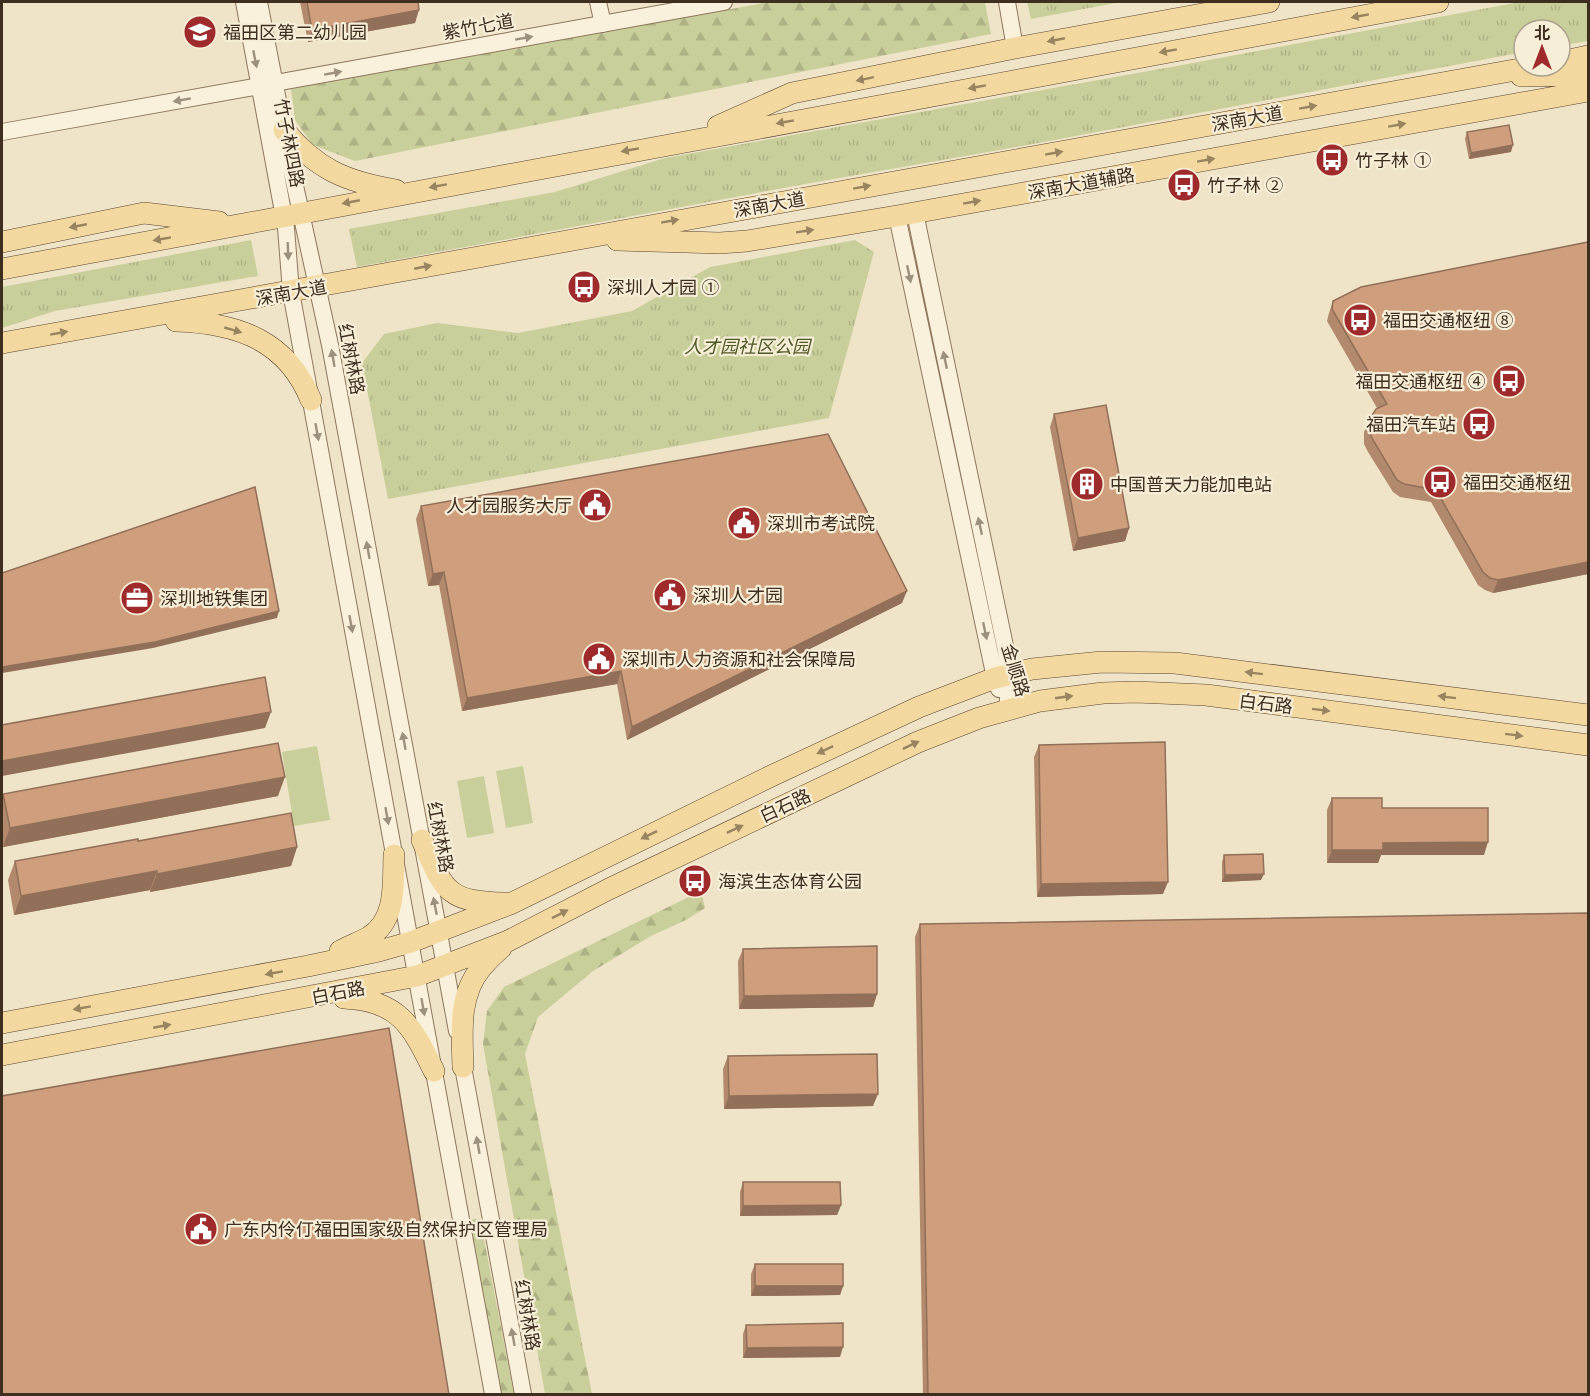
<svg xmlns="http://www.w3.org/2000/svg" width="1590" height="1396" viewBox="0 0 1590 1396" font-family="'Noto Serif','Noto Sans SC',serif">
	<defs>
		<pattern id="grass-tufts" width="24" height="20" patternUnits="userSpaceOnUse" patternTransform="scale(1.5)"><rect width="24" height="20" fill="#c9cf9b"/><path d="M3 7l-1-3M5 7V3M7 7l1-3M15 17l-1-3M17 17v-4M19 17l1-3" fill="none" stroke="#aeb285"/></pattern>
		<pattern id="forest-firs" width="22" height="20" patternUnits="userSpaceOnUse" patternTransform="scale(1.5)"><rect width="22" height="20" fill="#c9cf9b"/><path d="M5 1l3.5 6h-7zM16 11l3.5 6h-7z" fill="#aeb285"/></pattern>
	</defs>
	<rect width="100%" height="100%" fill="#f0e4c8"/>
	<path fill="url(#grass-tufts)" d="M1027 2H1121L1031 19Z
		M1520 2H1588V41L1560 46V30H1524V52L1022 146 811 183 357 267 349 229 555 192 665 158 1182 65Z
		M251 240 258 276 55 311 2 328V287Z
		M855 240 874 252 829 418 388 499 362 363 384 334 437 323 518 333 632 311 710 267Z"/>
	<path fill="url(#forest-firs)" d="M769 2H985L991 34 355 161 313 145 295 120 291 89Z
		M701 891 705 908 686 920 651 936 593 971 538 1017 525 1054 592 1394H545L483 1044 487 1011 504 987Z
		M467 1219H480L514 1394H500Z"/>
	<path fill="#c9cf9b" d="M317 746 330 820 294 826 282 752Z
		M523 766 533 823 506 828 496 771Z
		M484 776 494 833 467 838 457 781Z"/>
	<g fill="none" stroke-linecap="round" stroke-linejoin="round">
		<g stroke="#8d765c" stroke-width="18">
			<path id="minor" d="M244 2 286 228 291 292 493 1394
				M259 2 290 163 330 345 457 1031
				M598 2 603 24
				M1007 2 1015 48
				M275 83 724 2
				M2 132 260 86
				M915 213 1005 646 1010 675 1007 710
				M897 216 995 678 999 689
				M461 1056 523 1394"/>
		</g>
		<g stroke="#5b4430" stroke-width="22">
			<path id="major" d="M1560 62 1588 56
				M1521 76 1588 75
				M718 126 792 93 1015 48 1269 2
				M284 130C316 169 346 182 396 190
				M617 240 720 243 747 241 897 216 1588 91
				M2 242 144 213 219 222
				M2 269 1438 2
				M176 321C237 323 287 340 311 400
				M2 343 1537 66
				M422 840C444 890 446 902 504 903
				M340 951C349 946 360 942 369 937 397 920 393 883 394 855
				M344 998C399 1000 412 1026 434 1071
				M2 1023 308 966 379 951 411 942 510 904 769 777 919 707 995 678 1032 669 1102 662 1175 663 1588 715
				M2 1055 417 976 508 941 609 889 918 742 979 718 1040 701 1103 693 1136 692 1206 695 1588 745
				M463 1067C462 1033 458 996 481 968 487 961 494 954 501 948"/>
		</g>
		<use href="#minor" stroke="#faf1dc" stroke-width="16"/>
		<use href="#major" stroke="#f3d9a0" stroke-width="21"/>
	</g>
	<path fill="#b2896c" d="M300 2H418L415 23 308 42Z
		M1467 132 1511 152 1469 159 1465 139Z
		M1333 301 1588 574 1493 593 1485 590 1478 585 1431 502 1400 497 1393 492 1368 452 1364 444V432L1369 420 1377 408 1327 321 1329 313Z
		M1054 414 1129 528 1125 541 1073 551 1050 427Z
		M421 506 902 603 627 740 617 684 462 711 439 585 428 586 416 519Z
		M1039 745 1163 894 1037 897 1034 757Z
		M3 794 278 796 3 847 2 840V798Z
		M1332 798 1382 808 1484 855H1381L1378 863H1327V810Z
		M138 841 297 847 291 866 150 892V890L14 915 8 880 15 861Z
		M1224 855 1261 880 1222 882V862Z
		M920 924 1588 1395H923L915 937Z
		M743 949 877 994 873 1007 739 1009 738 961Z
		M728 1056 873 1106 724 1109 723 1069Z
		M743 1182 841 1205 837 1215 740 1216V1192Z
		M755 1264 843 1286 840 1295 751 1296V1274Z
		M746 1325 840 1357 743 1358V1334Z"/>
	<path fill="#916f58" d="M419 10 415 23 308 42 312 30Z
		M1513 145 1511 152 1469 159 1471 153Z
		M1129 528 1125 541 1073 551 1078 538Z
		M1588 562V574L1493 593 1498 580Z
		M444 572 439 585 428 586 433 574Z
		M907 591 902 603 627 740 632 727Z
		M279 611 277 618 153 648 2 673V667Z
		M621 671 617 684 462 711 467 698Z
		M271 712 265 728 2 776V761Z
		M285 777 278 796 3 847 10 828Z
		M1488 842 1484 855H1381L1378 863H1327L1332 850 1383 843Z
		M297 847 291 866 150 892 157 874Z
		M157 871 150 890 14 915 21 896Z
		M1264 874 1261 880 1222 882 1225 875Z
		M1168 882 1163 894 1037 897 1041 884Z
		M877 994 873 1007 739 1009 744 996Z
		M878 1094 873 1106 724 1109 729 1096Z
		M841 1205 837 1215 740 1216 743 1206Z
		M755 1286H843L840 1295 751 1296Z
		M843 1347 840 1357 743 1358 747 1348Z"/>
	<path fill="#cf9f7d" stroke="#916f58" stroke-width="1.5" d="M307 2H418L419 10 312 30Z
		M1509 125 1513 145 1471 153 1467 132Z
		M1588 242V562L1498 580 1490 578 1483 572 1436 490 1404 484 1397 480 1373 440 1369 431V420L1376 409 1387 404 1332 309 1333 301 1361 287Z
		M1106 405 1129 528 1078 538 1054 414Z
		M828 434 907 591 632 727 621 671 467 698 444 572 433 574 421 506Z
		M255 487 279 611 155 642 2 667V573Z
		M265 677 271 712 2 761V725Z
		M1165 742 1168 882 1041 884 1039 745Z
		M278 743 285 777 10 828 3 794Z
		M1332 798H1382V808H1488V842L1383 843V850H1332Z
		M291 813 297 847 157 874V871L21 896 15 861 138 839V841Z
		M1263 854 1264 874 1225 875 1224 855Z
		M1588 913V1395H928L920 924Z
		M877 946V994L744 996 743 949Z
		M389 1028 449 1395H2V1096Z
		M877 1054 878 1094 729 1096 728 1056Z
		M743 1182H840L841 1205 743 1206Z
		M755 1264H843V1286H755Z
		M843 1323V1347L747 1348 746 1325Z"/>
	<defs><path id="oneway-solid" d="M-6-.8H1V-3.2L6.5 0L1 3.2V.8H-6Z" transform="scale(1.5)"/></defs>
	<g fill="#988460">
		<use href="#oneway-solid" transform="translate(1360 16) rotate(170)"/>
		<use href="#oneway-solid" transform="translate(1056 40) rotate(169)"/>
		<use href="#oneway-solid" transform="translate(1168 51) rotate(170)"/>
		<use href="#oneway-solid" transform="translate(865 79) rotate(168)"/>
		<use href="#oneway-solid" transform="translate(977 87) rotate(170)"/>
		<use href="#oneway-solid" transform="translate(1308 107) rotate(-10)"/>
		<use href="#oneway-solid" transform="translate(785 122) rotate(170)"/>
		<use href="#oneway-solid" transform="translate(1397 125) rotate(-10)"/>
		<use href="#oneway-solid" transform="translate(630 150) rotate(170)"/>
		<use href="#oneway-solid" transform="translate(1054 153) rotate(-10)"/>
		<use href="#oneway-solid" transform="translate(1206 160) rotate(-10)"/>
		<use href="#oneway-solid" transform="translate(438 186) rotate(170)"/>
		<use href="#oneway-solid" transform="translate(862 187) rotate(-10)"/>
		<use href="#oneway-solid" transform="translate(351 202) rotate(169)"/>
		<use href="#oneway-solid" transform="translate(972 202) rotate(-10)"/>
		<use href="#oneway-solid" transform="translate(670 221) rotate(-10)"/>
		<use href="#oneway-solid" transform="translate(78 226) rotate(169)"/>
		<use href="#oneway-solid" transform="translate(805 231) rotate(-9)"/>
		<use href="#oneway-solid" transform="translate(162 239) rotate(170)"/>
		<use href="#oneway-solid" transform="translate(423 267) rotate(-11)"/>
		<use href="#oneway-solid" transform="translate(233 330) rotate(16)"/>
		<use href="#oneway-solid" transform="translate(59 333) rotate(-10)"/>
		<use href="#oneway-solid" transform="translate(1254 673) rotate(-173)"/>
		<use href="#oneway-solid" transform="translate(1064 697) rotate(-8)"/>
		<use href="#oneway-solid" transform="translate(1447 697) rotate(-173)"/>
		<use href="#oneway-solid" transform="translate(1321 710) rotate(7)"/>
		<use href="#oneway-solid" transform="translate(1514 735) rotate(7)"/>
		<use href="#oneway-solid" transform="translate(911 745) rotate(-25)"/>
		<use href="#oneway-solid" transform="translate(825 750) rotate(155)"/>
		<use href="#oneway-solid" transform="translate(735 829) rotate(-25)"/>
		<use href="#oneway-solid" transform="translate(649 835) rotate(154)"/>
		<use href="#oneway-solid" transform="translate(560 914) rotate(-27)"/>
		<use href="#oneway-solid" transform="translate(274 973) rotate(170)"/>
		<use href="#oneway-solid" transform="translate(82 1008) rotate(170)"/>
		<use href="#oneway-solid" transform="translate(162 1026) rotate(-11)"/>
	</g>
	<g fill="#9c907e">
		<use href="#oneway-solid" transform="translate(524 38) rotate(-10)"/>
		<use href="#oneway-solid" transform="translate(255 59) rotate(79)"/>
		<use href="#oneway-solid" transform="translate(333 73) rotate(-10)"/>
		<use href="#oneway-solid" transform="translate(182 100) rotate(170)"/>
		<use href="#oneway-solid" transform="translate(288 251) rotate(88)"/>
		<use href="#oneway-solid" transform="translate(909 274) rotate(78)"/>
		<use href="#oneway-solid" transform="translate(333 358) rotate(-100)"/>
		<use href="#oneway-solid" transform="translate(945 360) rotate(-102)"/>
		<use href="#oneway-solid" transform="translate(317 432) rotate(80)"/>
		<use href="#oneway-solid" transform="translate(980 526) rotate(-102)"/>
		<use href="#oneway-solid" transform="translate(368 550) rotate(-100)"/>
		<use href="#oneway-solid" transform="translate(351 624) rotate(80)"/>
		<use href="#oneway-solid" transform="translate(985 631) rotate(78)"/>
		<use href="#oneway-solid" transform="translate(404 741) rotate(-100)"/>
		<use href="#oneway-solid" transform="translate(387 816) rotate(80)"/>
		<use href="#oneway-solid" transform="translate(435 906) rotate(-101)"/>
		<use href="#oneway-solid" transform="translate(423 1007) rotate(80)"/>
		<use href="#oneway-solid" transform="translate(478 1145) rotate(-100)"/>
		<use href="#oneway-solid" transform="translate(513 1337) rotate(-100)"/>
	</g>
	<defs>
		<g id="school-disc" transform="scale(1.725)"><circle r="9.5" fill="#9e2a2b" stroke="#f7eed8"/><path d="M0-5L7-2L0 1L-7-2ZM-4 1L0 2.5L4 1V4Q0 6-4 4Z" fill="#fff"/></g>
		<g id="bus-disc" transform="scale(1.725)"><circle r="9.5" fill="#9e2a2b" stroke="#f7eed8"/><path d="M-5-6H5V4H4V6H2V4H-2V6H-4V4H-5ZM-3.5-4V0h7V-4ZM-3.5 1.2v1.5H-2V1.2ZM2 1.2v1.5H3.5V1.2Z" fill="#fff"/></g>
		<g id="building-disc" transform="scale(1.725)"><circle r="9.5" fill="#9e2a2b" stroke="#f7eed8"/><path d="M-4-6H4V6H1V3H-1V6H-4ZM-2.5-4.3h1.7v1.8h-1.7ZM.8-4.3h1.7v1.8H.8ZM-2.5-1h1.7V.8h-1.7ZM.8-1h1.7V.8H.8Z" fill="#fff"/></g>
		<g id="civic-disc" transform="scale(1.725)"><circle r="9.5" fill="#9e2a2b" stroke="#f7eed8"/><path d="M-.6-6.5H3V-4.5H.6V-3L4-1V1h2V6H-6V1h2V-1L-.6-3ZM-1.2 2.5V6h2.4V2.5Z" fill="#fff"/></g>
		<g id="office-disc" transform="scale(1.725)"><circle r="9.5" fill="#9e2a2b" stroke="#f7eed8"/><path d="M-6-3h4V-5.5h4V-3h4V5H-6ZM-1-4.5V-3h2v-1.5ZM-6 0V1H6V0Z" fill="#fff"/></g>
	</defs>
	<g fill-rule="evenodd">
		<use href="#school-disc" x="200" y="32"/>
		<use href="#bus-disc" x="1332" y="160"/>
		<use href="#bus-disc" x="1184" y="185"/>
		<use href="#bus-disc" x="584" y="287"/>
		<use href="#bus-disc" x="1360" y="320"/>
		<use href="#bus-disc" x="1509" y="381"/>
		<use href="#bus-disc" x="1479" y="424"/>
		<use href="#bus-disc" x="1440" y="482"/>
		<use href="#building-disc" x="1087" y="484"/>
		<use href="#civic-disc" x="595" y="505"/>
		<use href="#civic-disc" x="744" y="523"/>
		<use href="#civic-disc" x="670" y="595"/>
		<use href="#office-disc" x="137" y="598"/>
		<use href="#civic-disc" x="599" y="659"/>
		<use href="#bus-disc" x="695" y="881"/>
		<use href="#civic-disc" x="201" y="1229"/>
	</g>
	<g text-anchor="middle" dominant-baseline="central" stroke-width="4.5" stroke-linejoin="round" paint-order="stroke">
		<g font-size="18" fill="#3d2e20" stroke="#f7eed8">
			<text transform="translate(478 26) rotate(-10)">紫竹七道</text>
			<text transform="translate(1247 118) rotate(-10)">深南大道</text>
			<text transform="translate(290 143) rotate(79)">竹子林四路</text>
			<text transform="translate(1081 183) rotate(-10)">深南大道辅路</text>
			<text transform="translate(769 204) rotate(-10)">深南大道</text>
			<text transform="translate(291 292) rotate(-10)">深南大道</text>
			<text transform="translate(352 359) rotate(79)">红树林路</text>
			<text transform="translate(1016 670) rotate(73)">金顺路</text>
			<text transform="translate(1266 703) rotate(7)">白石路</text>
			<text transform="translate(785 805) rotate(-25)">白石路</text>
			<text transform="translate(441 837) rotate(79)">红树林路</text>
			<text transform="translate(338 992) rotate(-11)">白石路</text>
			<text transform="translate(528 1315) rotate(80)">红树林路</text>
		</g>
		<g font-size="18" fill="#3d2e20" stroke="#f7eed8" text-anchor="start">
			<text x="223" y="32">福田区第二幼儿园</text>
			<text x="1355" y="160">竹子林 ①</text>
			<text x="1207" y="185">竹子林 ②</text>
			<text x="607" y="287">深圳人才园 ①</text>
			<text x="1383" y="320">福田交通枢纽 ⑧</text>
			<text x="1486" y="381" text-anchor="end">福田交通枢纽 ④</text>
			<text x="1456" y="424" text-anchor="end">福田汽车站</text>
			<text x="1463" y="482">福田交通枢纽</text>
			<text x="1110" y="484">中国普天力能加电站</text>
			<text x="572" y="505" text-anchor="end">人才园服务大厅</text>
			<text x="767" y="523">深圳市考试院</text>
			<text x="693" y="595">深圳人才园</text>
			<text x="160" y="598">深圳地铁集团</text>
			<text x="622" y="659">深圳市人力资源和社会保障局</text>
			<text x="718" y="881">海滨生态体育公园</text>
			<text x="224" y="1229">广东内伶仃福田国家级自然保护区管理局</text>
		</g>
		<g font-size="18" font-style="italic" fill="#4d5a26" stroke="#f7eed8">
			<text x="747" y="346">人才园社区公园</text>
		</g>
	</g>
	<rect width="1590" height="1396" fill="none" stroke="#3d2e20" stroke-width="6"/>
	<g transform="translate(1542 48)"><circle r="28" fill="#f7eed8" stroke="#ada18e" stroke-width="1.5"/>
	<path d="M0-4.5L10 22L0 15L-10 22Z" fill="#9e2a2b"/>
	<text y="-9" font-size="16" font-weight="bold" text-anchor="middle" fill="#3d2e20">北</text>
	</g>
</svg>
